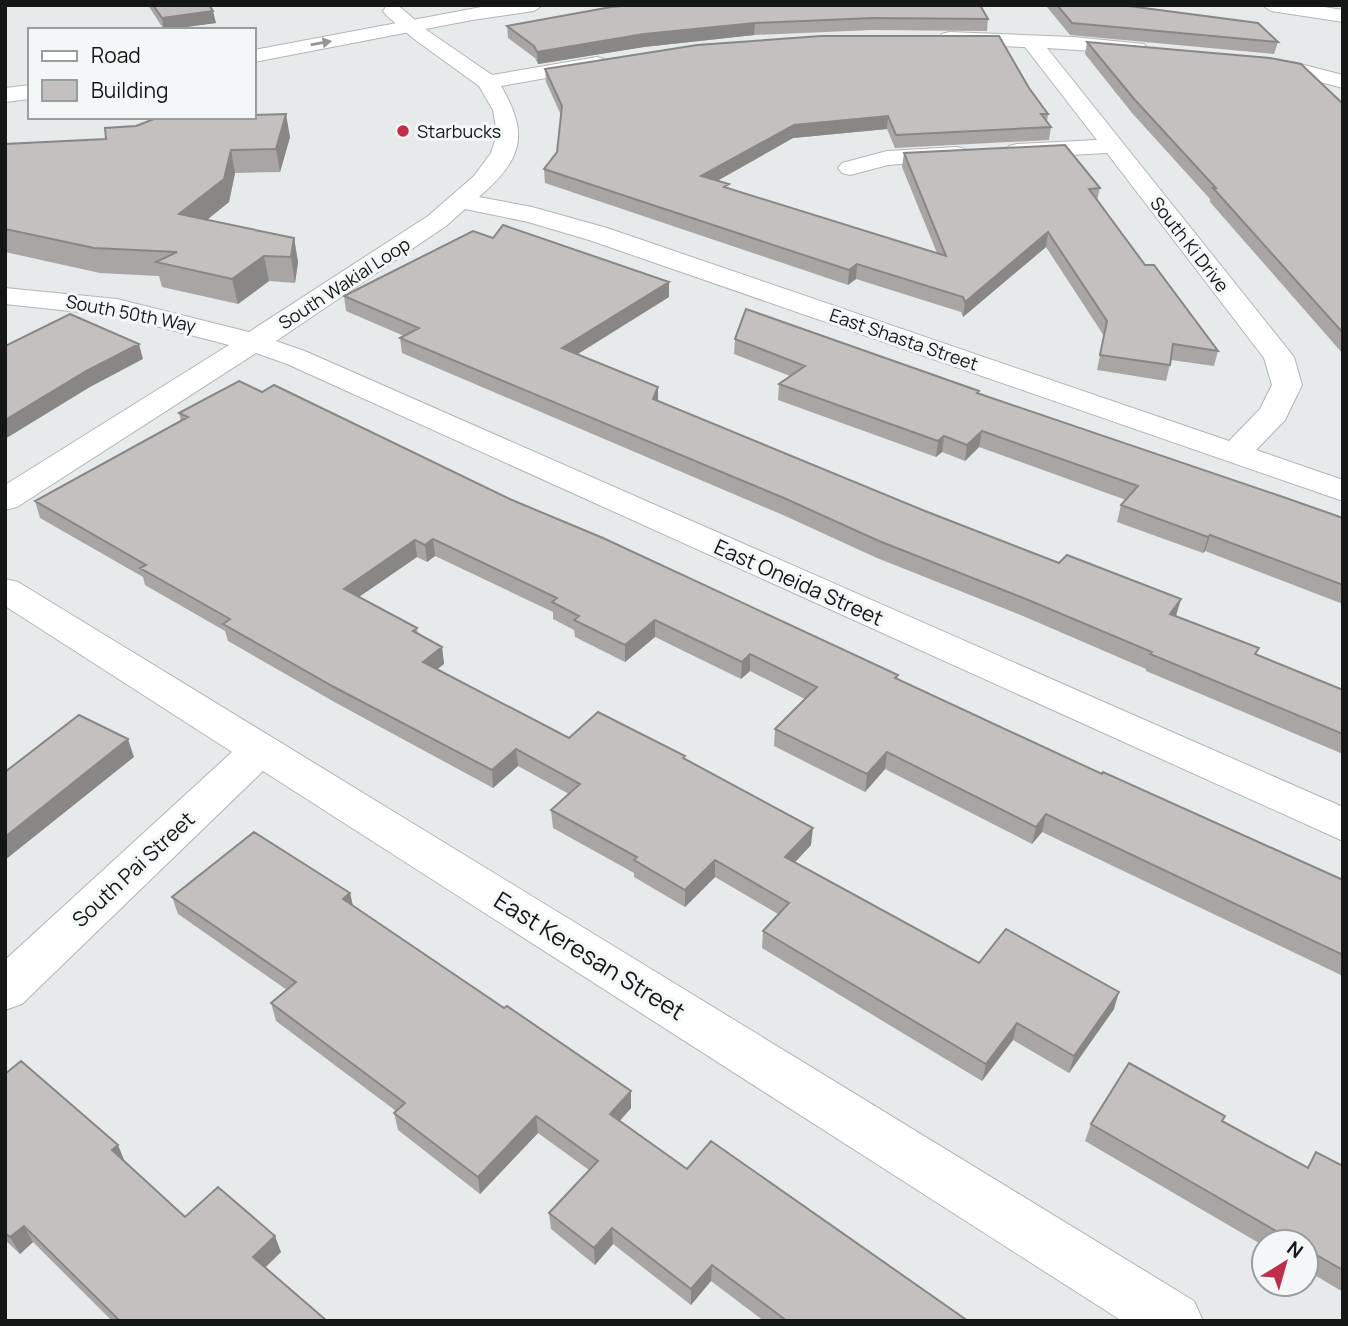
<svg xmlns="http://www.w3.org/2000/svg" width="1348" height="1326" viewBox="0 0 1348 1326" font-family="Manrope,sans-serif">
	<rect width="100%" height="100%" fill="#e6eaea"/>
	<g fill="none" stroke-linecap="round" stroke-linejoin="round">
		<g stroke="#b2b5b5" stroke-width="2">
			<path id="minor" d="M393 5 400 7 428 31 492 75 597 57 604 59 607 63 604 67 597 69 501 86C530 136 522 159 479 197L532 207 607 228 1229 441 1260 409 1272 385 1264 358 1107 153 1017 158 1009 156 1005 151 1009 146 1017 144 1097 140 1025 47 949 44 942 42 939 38 942 34 949 32 1073 37 1144 44 1147 48 1144 52 1137 54 1047 48 1294 357 1302 385 1285 420 1256 450 1343 480V501L589 240 528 222 465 209 446 226 276 341 307 352 1343 807V841L287 364 256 353 17 507 5 510V485L229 345 117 316 5 304V288L117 299 249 332 428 216 474 176 491 153 497 134 493 110 479 86 414 39 386 15 383 11 386 7Z
				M1256 57 1292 62 1343 75V88L1290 74 1249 67 1246 63 1249 59Z
				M957 147 965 149 969 154 965 159 888 165 850 175 842 173 838 168 842 163 887 151Z
				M5 579 18 582 1194 1301 1203 1321H1122L263 771 22 1004 5 1010V960L232 752 5 606Z"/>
		</g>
		<g stroke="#b2b5b5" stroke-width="2">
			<path id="secondary" d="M492 5H543L534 11 472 20 254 62V50Z
				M1262 5H1311L1343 10V22L1271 11Z
				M30 85V99L5 102V88Z"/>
		</g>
		<use href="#minor" fill="#fff" fill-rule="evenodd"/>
		<use href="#secondary" fill="#fff" fill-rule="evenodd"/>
	</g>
	<path fill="#a9a5a5" d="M148 5H209L216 23 164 30Z
		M1047 5H1121L1278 42 1274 54 1070 35 1047 7Z
		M611 7 988 19 987 31 872 30 754 35 644 47 538 64 535 58 508 38 507 26Z
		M1087 42 1343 104V354L1210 202V199L1132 113 1085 54Z
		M545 69 1029 88 1048 114 1047 122 1051 127 1049 140 895 148 887 129 793 138 717 181 729 189 937 253 902 167 904 153 1100 188 1097 200 1145 265 1218 351 1214 366 1171 360 1166 381 1097 370 1104 336 1046 247 963 317 961 312 856 279 848 285 545 183 544 169 557 152 561 115 546 82Z
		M290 137 280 172 235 173 229 202 207 220 294 238 298 262 295 283 269 281 238 304 162 287 159 276 100 273 5 252V144Z
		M493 238 669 297 578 354 658 401 1176 616 1257 655 1343 690V754L1146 671V669L1023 616 877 558 783 515 402 353 400 338 404 336 346 311 344 296Z
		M735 339 979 391V393L1343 518V604L1205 551 1203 553 1117 522 1121 505 1126 500 979 447 965 461 942 452 936 457 778 400 779 384 790 376 734 354Z
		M262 392 512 500 898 675 897 679 1102 774 1343 880V976L1042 832 1032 844 885 769 865 792 774 746 775 729 805 699 750 671 741 679 655 637 625 662 575 637 574 630 553 619V612L435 556 427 562 417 557 359 597 417 628 418 634 442 647 444 664 437 669 569 738 685 760 811 845 795 862 979 963 1114 1009 1069 1073 1013 1040 982 1081 762 948 763 931 778 914 715 877 685 907 634 877V873L553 828 551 810 569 794 518 766 493 788 338 704 228 641 225 631 145 585 143 577 40 518 35 501 181 421 179 413Z
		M350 893 353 906 504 1008 631 1091V1108L620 1121 687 1169 968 1321H764L711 1281 691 1305 613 1244 595 1265 551 1229 549 1213 589 1170 538 1133 480 1194 398 1130 394 1113 396 1111 276 1021 271 1003 287 990 178 914 172 897Z
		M5 1074 125 1162 185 1217 281 1252 265 1268 327 1321H112L33 1242 20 1254 5 1240Z
		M1222 1122 1308 1167 1316 1152 1343 1166V1292L1306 1270V1242H1264V1246L1085 1141 1091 1124Z"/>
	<path fill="#898686" d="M213 11 216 23 164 30 162 18Z
		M755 23 754 35 644 47 538 64 537 52 644 34Z
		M286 114 290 137 280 172 276 149Z
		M888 116 887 129 793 138 701 190V176L794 125Z
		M231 150 235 173 229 202 184 238 179 214Z
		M1048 232 1046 247 963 317 965 302Z
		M294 238 298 262 295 283 291 257Z
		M264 256 269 281 238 304 232 279Z
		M857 264 856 279 848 285 849 270Z
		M669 282V297L563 363 562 348Z
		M139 344 143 359 90 387 5 439V420L86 371Z
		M658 387V402L653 399Z
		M982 431 979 447 965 461 967 445Z
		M944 436 942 452 936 457 938 441Z
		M1210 535 1205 551 1203 553 1208 537Z
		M433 539 435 556 427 562 425 545Z
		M415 540 417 557 347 605 344 589Z
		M1181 599 1176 616 1170 614Z
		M655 620V637L625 662V645Z
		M442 647 444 664 425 679 423 662Z
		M750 654V671L741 679 742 662Z
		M128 739 134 757 5 860V837Z
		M516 749 518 766 493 788 492 770Z
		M887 752 885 769 865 792 867 774Z
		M1046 814 1042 832 1032 844 1036 827Z
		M813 828 811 845 784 874 785 857Z
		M715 860V877L685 907V890Z
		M350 893 354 911 343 899Z
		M1119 992 1114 1009 1069 1073 1074 1056Z
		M1017 1023 1013 1040 982 1081 986 1064Z
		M631 1091V1108L611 1130 610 1114Z
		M536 1116 538 1133 480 1194 478 1177Z
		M118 1145 125 1162 112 1150Z
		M24 1226 33 1242 20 1254 10 1237Z
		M612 1228 613 1244 595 1265 594 1248Z
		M275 1236 281 1252 259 1273 253 1257Z
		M712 1265 711 1281 691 1305V1289Z"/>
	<path fill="#c4c0c0" stroke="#898686" stroke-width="2" d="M153 5H209L213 11 162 18Z
		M631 5H980L988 19 873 18 755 23 644 34 537 52 534 46 507 26 611 7Z
		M1057 5H1121L1258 23 1278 42 1072 23Z
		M821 36H999L1029 88 1048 114H1041L1051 127 896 135 888 116 794 125 701 176 729 184 724 187 946 256 904 153 1065 145 1100 188 1089 189 1145 265H1154L1218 351 1173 344 1170 365 1100 355 1107 321 1048 232 965 302 963 297 857 264 849 270 544 169 557 152 562 106 545 69 697 45Z
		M1087 42 1270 58 1301 64 1343 104V333L1213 188H1216L1135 100Z
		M286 114 276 149 231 150 224 179 179 214 294 238 291 257 264 256 232 279 156 262 177 252 94 248 5 229V144L106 139 105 128 136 126 159 117H254V115Z
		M503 225 669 282 562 348 658 387 653 399 925 511 1059 563 1067 555 1181 599 1170 614 1259 648 1255 654 1343 690V734L1150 654 1152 652 1026 599 879 541 784 498 400 338 419 328 344 296 473 231 493 238Z
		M746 309 979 391 977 393 1286 498 1343 518V585L1210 535 1208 537 1121 505 1138 486 982 431 967 445 944 436 938 441 779 384 805 366 735 339Z
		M70 314 139 344 86 371 5 420V346Z
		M239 381 262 392 274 385 512 500 603 538 898 675 895 678 1102 774 1103 772 1343 880V955L1046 814 1036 827 887 752 867 774 775 729 817 687 750 654 742 662 655 620 625 645 574 620 579 616 552 602 557 598 433 539 425 545 415 540 344 589 417 628 413 631 442 647 423 662 569 738 598 712 685 756 683 758 813 828 785 857 979 963 1006 929 1119 992 1074 1056 1017 1023 986 1064 763 931 789 903 715 860 685 890 634 860 637 857 551 810 580 784 516 749 492 770 334 687 223 624 230 619 140 568 146 565 35 501 188 417 179 413Z
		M79 715 128 739 5 837V772Z
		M254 832 350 893 343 899 504 1008 507 1006 631 1091 610 1114 687 1169 711 1141 968 1321H787L712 1265 691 1289 612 1228 594 1248 549 1213 598 1161 536 1116 478 1177 394 1113 405 1103 271 1003 296 982 172 897Z
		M21 1061 118 1145 112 1150 185 1217 218 1187 275 1236 253 1257 327 1321H120L24 1226 10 1237 5 1233V1074Z
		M1129 1063 1225 1116 1222 1121 1308 1168 1316 1152 1343 1166V1270L1306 1249V1242H1295L1091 1124Z"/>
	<defs><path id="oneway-solid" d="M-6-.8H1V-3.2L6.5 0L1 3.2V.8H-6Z" transform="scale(1.75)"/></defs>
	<use fill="#969696" href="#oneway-solid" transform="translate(321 43) rotate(-10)"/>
	<circle fill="#bf2e4a" stroke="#f3f7f7" stroke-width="2.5" cx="403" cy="131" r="7"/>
	<g text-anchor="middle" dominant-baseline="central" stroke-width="6" stroke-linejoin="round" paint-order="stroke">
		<g font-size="18" fill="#151616" stroke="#f3f7f7" text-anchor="start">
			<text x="417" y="131">Starbucks</text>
		</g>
		<g font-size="18" fill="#151616" stroke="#f3f7f7">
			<text transform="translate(1190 244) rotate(52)">South Ki Drive</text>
			<text transform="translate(344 283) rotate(-33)">South Wakial Loop</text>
			<text transform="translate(131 313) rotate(11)">South 50th Way</text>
			<text transform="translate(904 339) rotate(19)">East Shasta Street</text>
		</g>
		<g font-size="21" fill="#151616" stroke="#f3f7f7">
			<text transform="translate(799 582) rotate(24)">East Oneida Street</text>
			<text transform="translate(133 869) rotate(-43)">South Pai Street</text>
		</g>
		<g font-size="24" fill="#151616" stroke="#f3f7f7">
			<text transform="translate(590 955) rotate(32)">East Keresan Street</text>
		</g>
	</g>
	<rect width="1348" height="1326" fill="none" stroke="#151616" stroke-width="14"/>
	<rect x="28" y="28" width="228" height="91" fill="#f3f7f7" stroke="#9a9d9d" stroke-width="2"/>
	<rect x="42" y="51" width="35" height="10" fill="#ffffff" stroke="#9a9d9d" stroke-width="2"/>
	<text x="91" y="63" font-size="21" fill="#151616">Road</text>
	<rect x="42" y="80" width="35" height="21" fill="#c4c0c0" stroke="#9a9d9d" stroke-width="2"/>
	<text x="91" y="98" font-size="21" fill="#151616">Building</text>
	<g transform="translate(1285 1263) rotate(37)"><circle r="33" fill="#f3f7f7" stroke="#9a9d9d" stroke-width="2"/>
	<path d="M0-5L12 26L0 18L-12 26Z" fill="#bf2e4a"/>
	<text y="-10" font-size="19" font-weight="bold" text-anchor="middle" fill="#151616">N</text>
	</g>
</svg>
